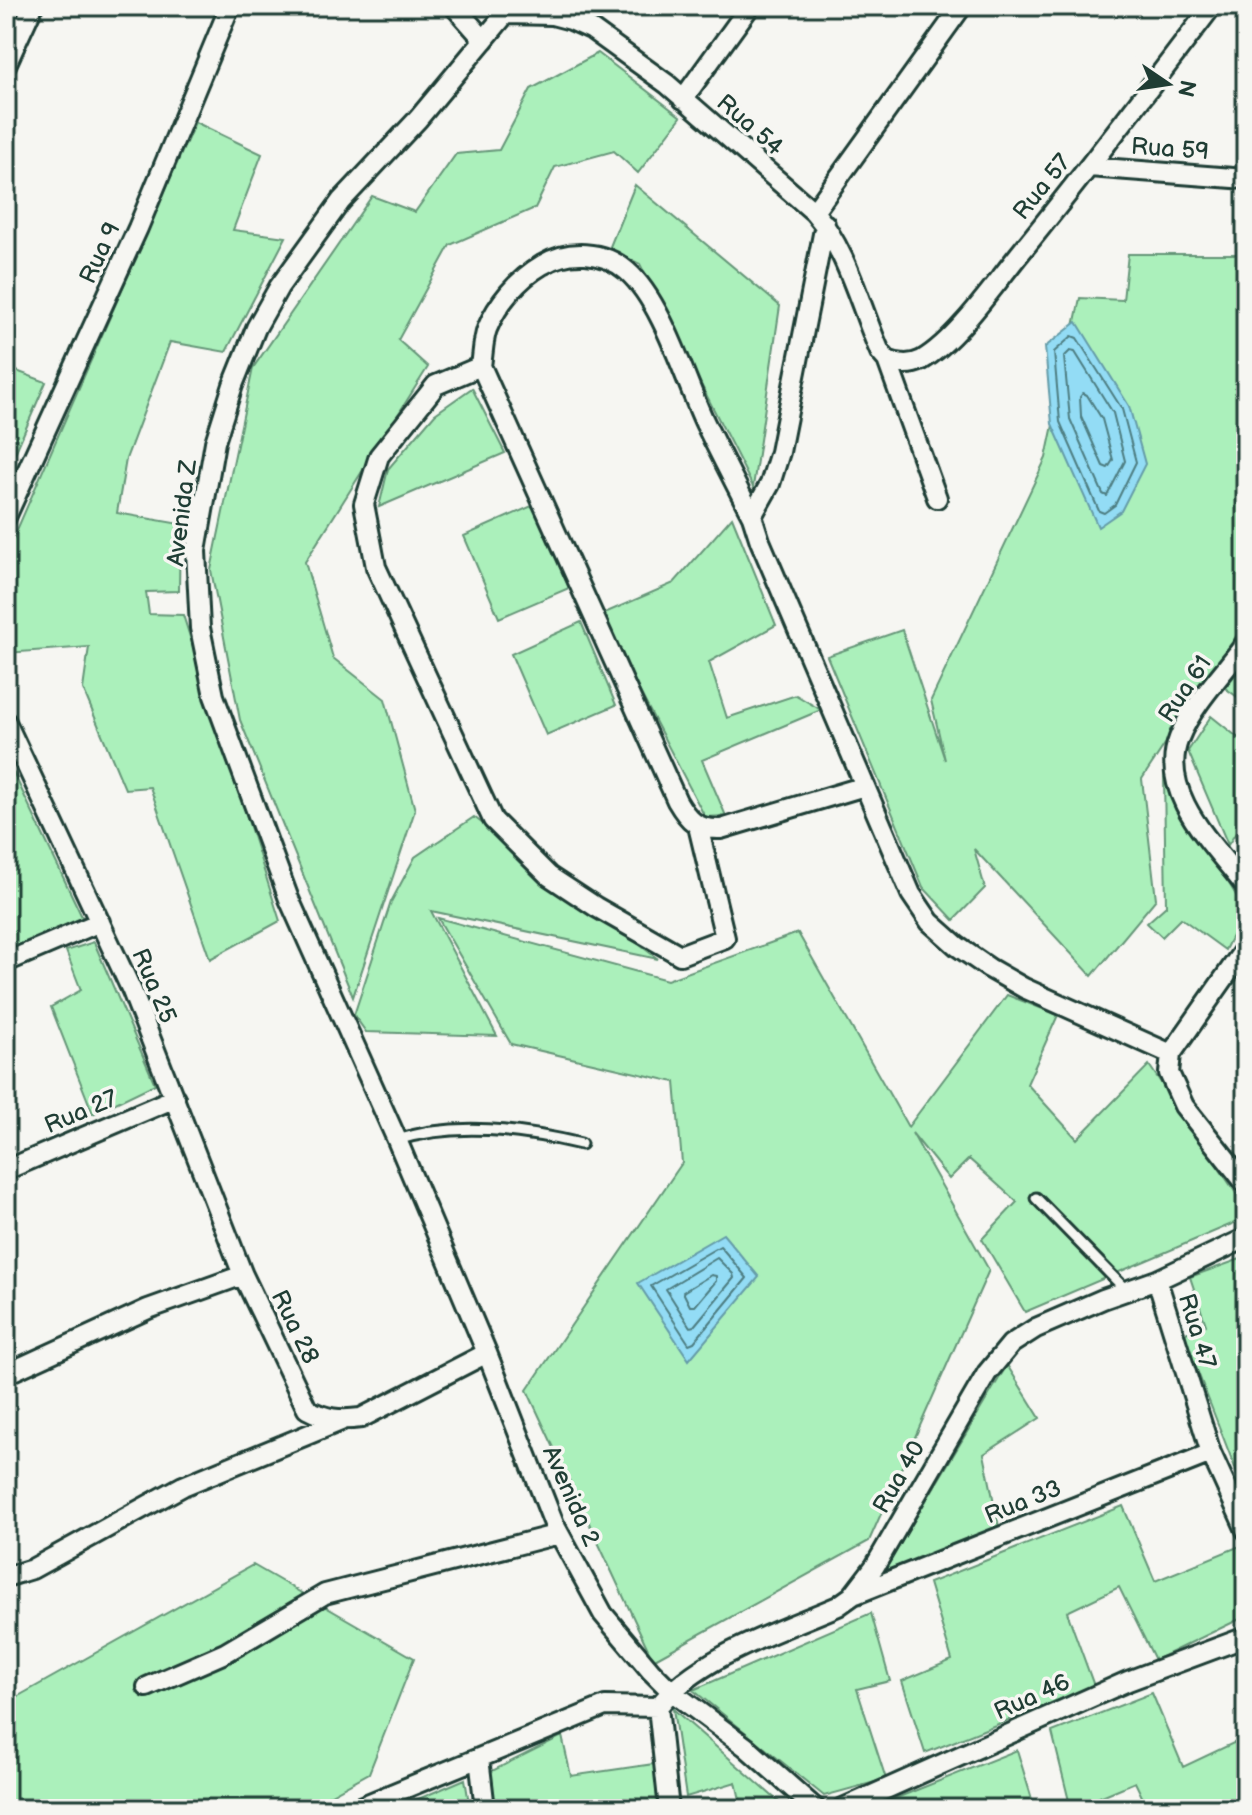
<svg xmlns="http://www.w3.org/2000/svg" width="1252" height="1815" viewBox="0 0 1252 1815" font-family="'Balsamiq Sans',sans-serif">
	<rect width="100%" height="100%" fill="#f6f6f2"/>
	<filter id="ink" filterUnits="userSpaceOnUse"><feTurbulence type="fractalNoise" baseFrequency=".0125" numOctaves="2"/><feDisplacementMap in="SourceGraphic" scale="16" xChannelSelector="R" yChannelSelector="G"/><feConvolveMatrix kernelMatrix="1 2 1 2 8 2 1 2 1" color-interpolation-filters="sRGB"/></filter>
	<g filter="url(#ink)">
		<path fill="#abf0bb" stroke="#659678" stroke-width="2" d="M598 53 681 117 638 173 614 151 555 167 535 208 450 245 398 340 428 367 305 562 333 658 385 699 415 810 353 997 240 720 211 570 253 368 372 196 415 212 456 154 499 150 531 89Z
			M195 122 262 154 233 230 286 237 226 352 170 342 126 459 117 513 180 524 179 591 146 592 149 614 183 615 280 921 210 959 150 787 125 789 83 689 89 647 6 653V555Z
			M635 185 780 306 753 487 640 264 609 249Z
			M1128 254H1246V368L1241 421 1246 424V621L1142 779 1156 899 1092 976 974 849 985 888 954 920 923 887 827 656 902 630 945 760 931 700 1046 458 1080 298 1123 300Z
			M6 367 46 382 6 474Z
			M472 388 505 453 379 507 388 469 435 414Z
			M534 505 569 588 499 618 464 536Z
			M732 517 776 625 709 662 727 718 796 695 821 710 702 760 726 816 705 817 600 615 674 583Z
			M581 622 616 705 546 735 511 654Z
			M1246 661V703L1225 688Z
			M1211 716 1246 744V823L1243 822 1228 845 1188 751Z
			M6 757 83 919 6 951Z
			M1164 776 1245 910 1225 950 1181 918 1162 937 1147 923 1166 906Z
			M474 817 658 959 431 911 497 1036 366 1032 354 1015 391 902 415 857Z
			M438 918 667 980 798 933 908 1127 1007 995 1058 1015 1027 1084 1077 1139 1149 1065 1246 1208V1218L1025 1312 982 1239 1017 1202 969 1159 949 1179 912 1133 989 1270 869 1541 653 1660 527 1390 682 1163 675 1082 511 1044Z
			M94 942 155 1084 93 1114 51 1007 81 990 66 951Z
			M1246 1257V1496L1183 1334 1206 1325 1190 1277Z
			M1007 1365 1040 1418 984 1454 999 1527 881 1576Z
			M1123 1506 1155 1581 1240 1546 1246 1563V1616L1155 1660 1119 1587 1067 1612 1094 1686 925 1753 902 1681 952 1660 929 1583Z
			M253 1565 414 1658 369 1773 304 1809H6V1703Z
			M871 1613 890 1681 857 1689 886 1779 824 1796 693 1690Z
			M1152 1693 1183 1767 1246 1737V1809H1148L1135 1782 1071 1809 1052 1732Z
			M673 1709 787 1809H742L736 1782 686 1797Z
			M562 1736 571 1776 654 1764 658 1809H494L488 1773Z
			M1017 1750 1035 1809H869Z
			M465 1779 470 1809H395Z"/>
		<path fill="#93dcf5" stroke="#659ca8" stroke-width="2" d="M1077 322 1129 406 1145 464 1121 511 1098 527 1052 424 1045 347Z
			M723 1234 759 1277 689 1360 638 1283Z"/>
		<g fill="none" stroke-linecap="round" stroke-linejoin="round">
			<path stroke="#4d7d81" stroke-width="2" d="M1072 336 1077 338 1122 409 1136 462 1115 505 1104 513 1099 511 1060 422 1054 352Z
				M1070 351 1075 352 1113 413 1125 461 1107 496 1103 494 1070 419 1064 357Z
				M1083 393 1087 395 1102 419 1113 460 1108 468 1103 466 1081 416 1080 397Z
				M720 1246 747 1278 694 1342 689 1344 651 1286Z
				M717 1258 733 1274 734 1278 694 1326 690 1327 666 1289Z
				M711 1275 716 1276V1281L695 1306H690L683 1292Z"/>
			<g stroke="#1f3d34" stroke-width="15">
				<path id="lane" d="M397 1140C456 1121 521 1130 581 1144
					M1036 1198 1126 1290"/>
			</g>
			<g stroke="#1f3d34" stroke-width="24">
				<path id="street" d="M454 6 484 40
					M512 6 418 119 341 201 279 287 256 328 233 385 215 442 196 551 200 628 214 696 289 899 397 1140 487 1353 554 1524 603 1614 651 1671 671 1691 746 1747 816 1809
					M506 14 552 15 571 20 591 29 667 84 814 212C847 250 860 306 880 352L887 360 937 498
					M6 65 33 6
					M683 99 750 6
					M1089 167 1246 179
					M814 212 962 6
					M825 224 780 452 770 484 752 516 760 541 911 894 930 922 957 946 989 968 1024 988 1171 1054
					M887 360C899 365 910 366 922 360 955 341 993 287 1017 257 1084 175 1148 90 1212 6
					M481 366 436 385 379 456 364 504 376 567 493 820 549 876 596 907 680 955 725 938 698 826
					M752 516C736 485 720 454 705 423 685 380 662 301 627 271 603 250 568 249 542 265 518 279 497 304 487 329 483 340 483 354 481 366L677 801C688 820 697 830 721 829L865 786
					M6 517 138 228 230 6
					M1246 643C1225 671 1192 705 1179 738 1157 794 1216 847 1246 887
					M6 722 132 991 243 1275
					M1246 947 1171 1054 1169 1073 1184 1106 1246 1184
					M6 962 100 922
					M6 1170 175 1098
					M1157 1280 1211 1453 1246 1530
					M6 1374 148 1309 243 1275 307 1409C326 1419 339 1421 361 1418L487 1353
					M6 1577 32 1569 183 1486 341 1421
					M856 1594 1211 1453
					M147 1687 225 1653 325 1594 559 1534
					M479 1758 485 1809
					M355 1809 605 1706 658 1707
					M669 1809 658 1707C697 1657 780 1631 838 1606L852 1596 875 1566 987 1373 1011 1344 1036 1328 1103 1299 1157 1280 1246 1238
					M841 1809 1128 1681 1246 1637"/>
			</g>
			<use href="#lane" stroke="#f6f6f2" stroke-width="9"/>
			<use href="#street" stroke="#f6f6f2" stroke-width="18"/>
		</g>
	</g>
	<g text-anchor="middle" dominant-baseline="central" stroke-width="7" stroke-linejoin="round" paint-order="stroke">
		<g font-size="24" fill="#1f3d34" stroke="#f6f6f2">
			<text transform="translate(750 125) rotate(41)">Rua 54</text>
			<text transform="translate(1170 149) rotate(4)">Rua 59</text>
			<text transform="translate(1042 187) rotate(-51)">Rua 57</text>
			<text transform="translate(100 253) rotate(-65)">Rua 9</text>
			<text transform="translate(182 513) rotate(-83)">Avenida Z</text>
			<text transform="translate(1185 689) rotate(-56)">Rua 61</text>
			<text transform="translate(154 986) rotate(67)">Rua 25</text>
			<text transform="translate(81 1112) rotate(-23)">Rua 27</text>
			<text transform="translate(295 1327) rotate(64)">Rua 28</text>
			<text transform="translate(1197 1331) rotate(73)">Rua 47</text>
			<text transform="translate(899 1477) rotate(-60)">Rua 40</text>
			<text transform="translate(571 1496) rotate(66)">Avenida 2</text>
			<text transform="translate(1023 1502) rotate(-22)">Rua 33</text>
			<text transform="translate(1032 1697) rotate(-24)">Rua 46</text>
		</g>
	</g>
	<rect width="1252" height="1815" fill="none" stroke="#f6f6f2" stroke-width="32"/>
	<rect x="16" y="16" width="1220" height="1783" fill="none" stroke="#1f3d34" stroke-width="3" filter="url(#ink)"/>
	<g transform="translate(1168 84) rotate(103)" stroke="#f6f6f2" stroke-width="6" paint-order="stroke">
	<path d="M0-6L14 30L0 20L-14 30Z" fill="#1f3d34"/>
	<text y="-12" font-size="22" font-weight="bold" text-anchor="middle" fill="#1f3d34">N</text>
	</g>
</svg>
